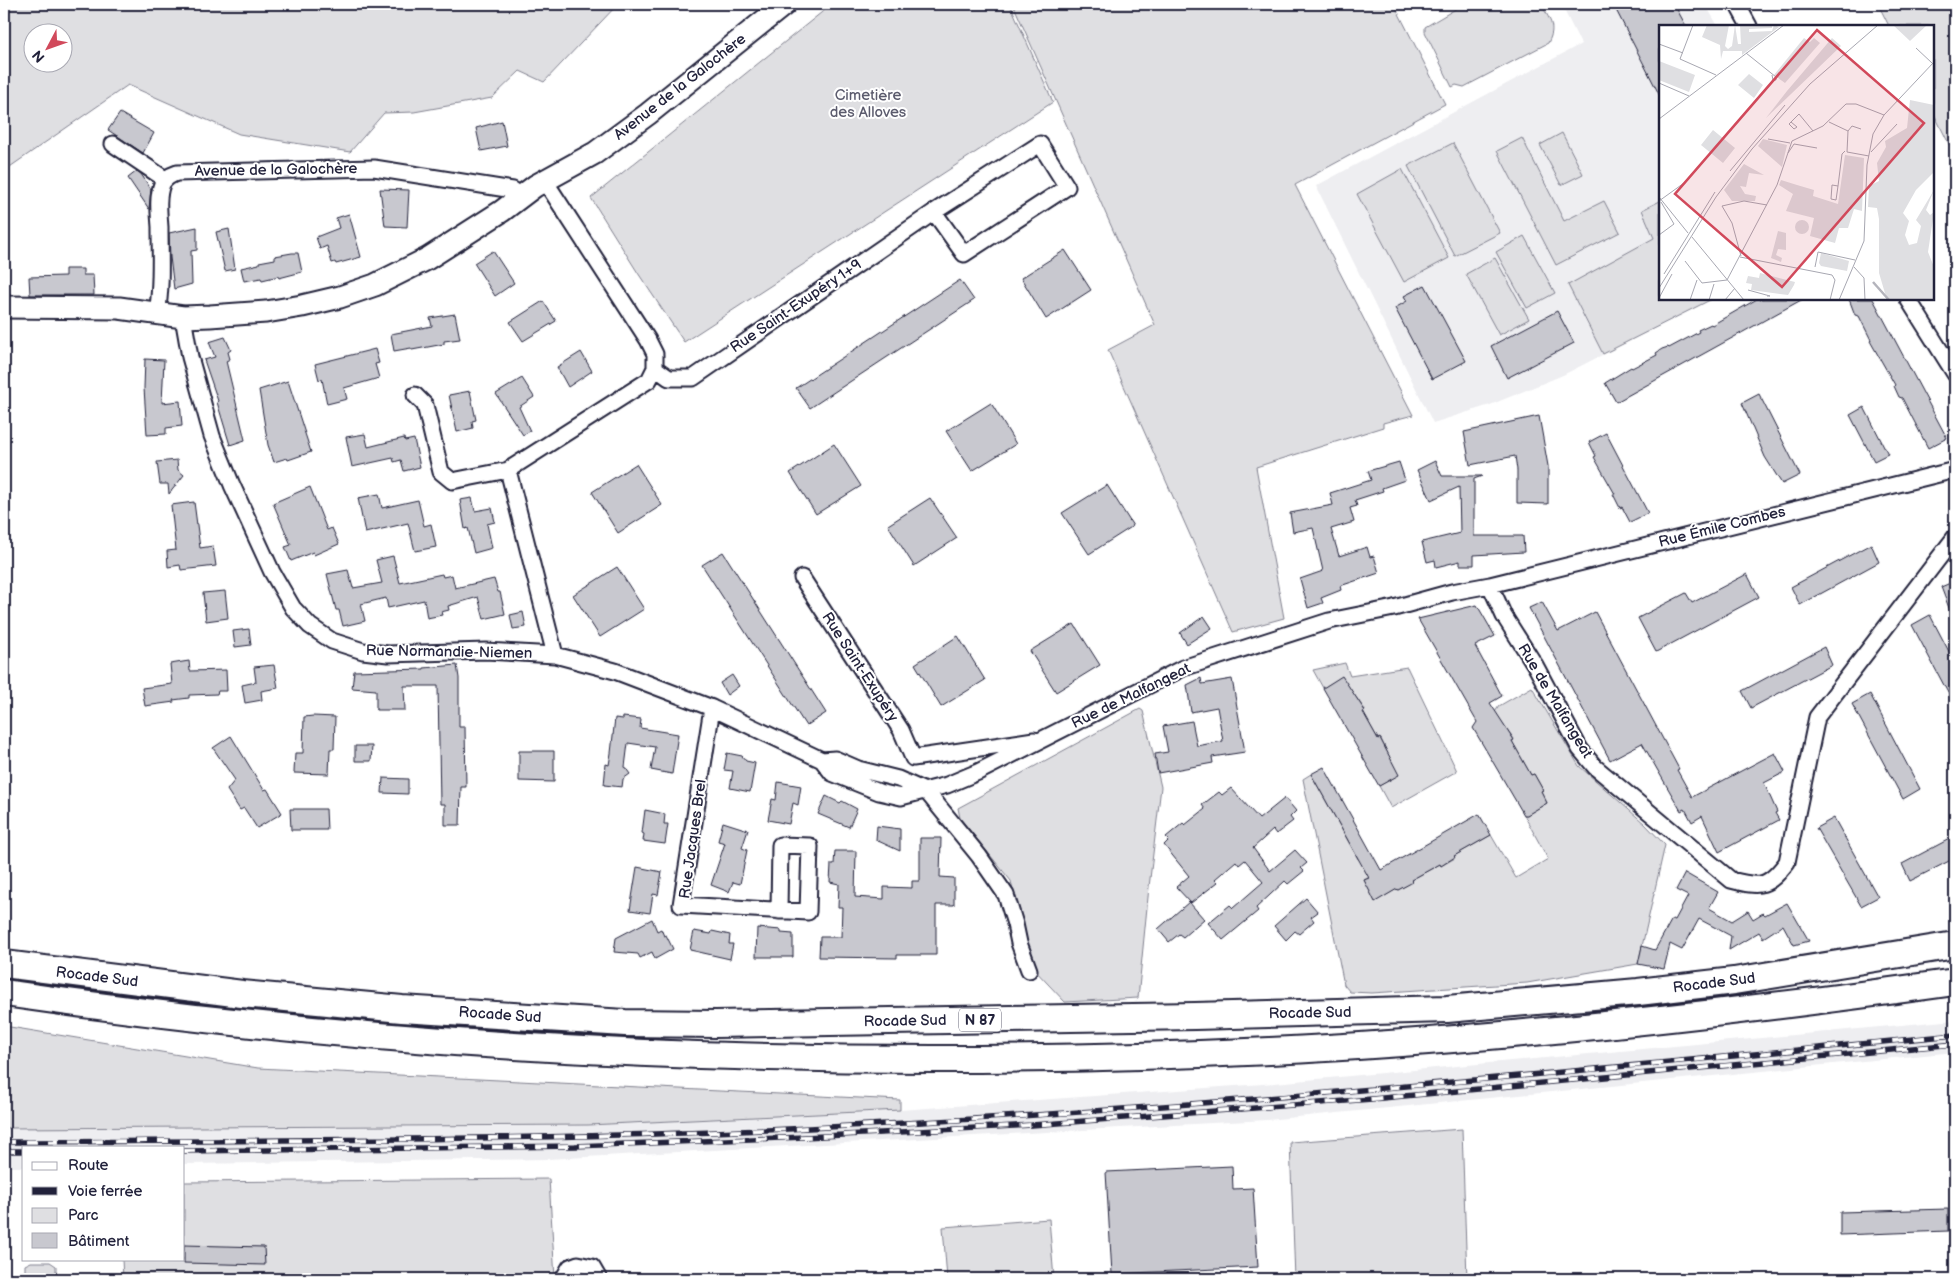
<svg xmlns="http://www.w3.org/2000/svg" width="1959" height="1283" viewBox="0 0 1959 1283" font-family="'Balsamiq Sans',sans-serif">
	<rect width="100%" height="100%" fill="#fff"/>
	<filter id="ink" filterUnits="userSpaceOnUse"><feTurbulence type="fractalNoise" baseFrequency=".02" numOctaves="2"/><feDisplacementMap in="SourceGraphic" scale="10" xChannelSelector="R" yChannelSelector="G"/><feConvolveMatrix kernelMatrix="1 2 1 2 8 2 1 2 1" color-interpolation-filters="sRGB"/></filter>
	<g filter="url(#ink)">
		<path fill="#eeeef1" d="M1561 4H1705L1718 26H1660V299H1712L1563 375 1490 405 1433 423 1316 186 1581 44Z
			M1955 1020V1052L1267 1120 548 1159 184 1164V1147H24V1167H4V1128L588 1125 900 1110 1263 1084Z"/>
		<path fill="#dfdfe2" stroke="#80808e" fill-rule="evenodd" d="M4 4H618L544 82 520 71 492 98 414 112 384 113 350 152 239 134 128 85 4 171ZM32 32H62V62H32Z
			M832 4H1010L1053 102 684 342 638 273 591 198Z
			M1013 4H1394L1445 104 1295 185 1413 415 1383 423V427L1256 467 1284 618 1233 632 1108 350 1155 325Z
			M1464 4H1541C1549 19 1557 26 1548 43L1464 87 1456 85 1452 87 1425 32V27Z
			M1878 4H1955V156L1933 112V26H1889Z
			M1562 133 1583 174 1561 185 1540 145Z
			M1522 138 1564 221 1604 201 1620 232 1556 265 1497 151Z
			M1453 143 1500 233 1455 256 1408 166Z
			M1402 169 1449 258 1404 282 1357 194Z
			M1660 201V299H1712L1603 354 1568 285 1654 238 1642 210Z
			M1524 236 1555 293 1527 308 1496 252Z
			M1495 258 1529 319 1499 335 1466 274Z
			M1345 663 1350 676 1407 667 1457 771 1391 808 1379 786 1398 775 1381 739H1378L1363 712 1365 710 1342 677 1323 688 1313 670Z
			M1532 687 1579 766 1645 824 1665 845 1638 964 1527 983 1372 993 1350 992 1344 985 1303 779 1311 774 1358 859 1380 871 1364 880 1375 901 1397 889 1398 890 1412 882 1411 880 1440 864 1441 866 1455 858 1454 856 1491 835 1516 878 1548 859 1524 815H1527L1547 803 1541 791 1543 790 1534 774 1531 775 1512 741 1514 739 1495 712 1499 706Z
			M1140 709 1143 711 1161 787 1149 887 1138 998 1065 1002 1032 967 1022 937 1011 881 960 818 958 808Z
			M4 1026 258 1068 900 1100V1110L588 1125 4 1128Z
			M1462 1129 1467 1279H1295L1290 1142Z
			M549 1179 555 1279H123L122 1259H184V1182Z
			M1049 1219 1054 1279H947L943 1227Z
			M31 1262H50L56 1266V1279H25V1265Z"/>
		<path fill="#c8c8cf" stroke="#22223b" d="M1613 4H1674L1686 26H1660V96Z
			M120 113 154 133 143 153 108 130Z
			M502 121 507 146 481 151 476 128Z
			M137 171 141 174 151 189 149 209 128 178Z
			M380 189 409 190 407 227 385 226Z
			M349 214 361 257 336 264 335 262 332 263 327 246 320 249 316 237 339 228 336 218Z
			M197 227V250L191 251 192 284 174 289 170 257 169 233Z
			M229 229 235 269 225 271 216 232Z
			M1065 250 1091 290 1046 319 1021 278Z
			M493 251 514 283 495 296 474 263Z
			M292 253H298L302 272 279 278V276L262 280 261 278 244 281 241 268 259 264V262L275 259V256Z
			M65 269H83V275H93L94 295H30L29 277 65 276Z
			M960 280 974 300 810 408 796 388Z
			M1425 285 1466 361 1432 379 1395 308 1407 301 1404 296Z
			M1757 299H1803L1616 402 1605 383 1631 367 1632 368 1657 355 1656 353 1662 349 1668 347 1669 348 1699 332 1698 330 1711 324 1712 325Z
			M1849 299H1873L1947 438 1928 448 1902 398 1899 397 1894 386 1895 385 1870 341 1871 340 1859 316 1855 315Z
			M543 301 556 321 523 341 510 322Z
			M1557 311 1574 343 1507 378 1491 346Z
			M455 314 460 339 444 341V344L412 350 411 348 394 351 391 334 432 326 430 318Z
			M225 337 231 350 228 352 230 359 226 361 245 440 230 445 217 402 218 401 204 360 215 357 209 342Z
			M375 349 379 363 375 364 379 378 344 388 347 399 327 404 322 379 319 380 315 364Z
			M581 352 592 371 568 387 557 367Z
			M145 359 164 360 162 403 180 401 182 426 166 428V434L147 435 144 388Z
			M522 378 534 397 519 407 530 431 523 435 496 394Z
			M288 381 311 452 288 460 287 458 274 462 268 445 259 390Z
			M470 391 476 420 472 421 473 428 457 432 449 395Z
			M1759 394 1800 475 1782 484 1765 457 1742 403Z
			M991 403 1016 444 972 471 946 431Z
			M1864 407 1888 454 1874 461 1850 415Z
			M1539 416 1548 466V504L1517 503V470L1515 456 1470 465 1464 432Z
			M1606 433 1648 513 1630 522 1622 507 1620 508 1613 494H1615L1594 457 1596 456 1589 442Z
			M365 434 368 447 404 438 405 441 414 439 420 467 404 471 401 460 394 462 393 458 352 467 346 437Z
			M834 444 861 486 816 514 790 473Z
			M177 460 178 470 184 475 169 494 168 484H160L157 462Z
			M1435 461 1442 476H1482L1474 479V536H1523L1524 552 1474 555V565H1460V561L1436 567 1435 560 1427 562 1422 542 1460 533 1459 487 1431 500 1417 470Z
			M1399 462 1405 480 1382 488 1383 491 1355 500 1357 506 1350 508 1354 522 1331 529 1339 556 1367 547 1370 557 1374 556 1379 573 1340 586 1341 590 1321 598 1323 603 1308 608 1300 579 1323 571 1313 528 1293 532 1290 513 1333 505 1330 493 1371 480 1368 471Z
			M636 464 662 505 618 533 592 492Z
			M1107 485 1133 526 1089 554 1062 513Z
			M310 487 327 530 332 528 339 544 314 555 313 552 291 561 285 547 291 545 273 503Z
			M379 494 382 508 418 500 424 526 431 524 436 547 415 551 408 523 365 533 358 498Z
			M472 498 475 511 492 508 495 522 487 524 492 548 474 553 468 528 465 529 460 500Z
			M930 498 957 538 914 566 888 525Z
			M194 502 200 548 213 546 216 566 181 570 180 565 168 567 167 551 176 550 171 505Z
			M1871 544 1879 562 1800 605 1791 587Z
			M723 552 826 713 806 726 702 565Z
			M393 556 400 583 442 574 443 577 452 575 455 588 494 579 498 592H500L505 614 484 619 478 597 448 606 449 610 441 612 442 615 427 618 424 600 388 608 386 598 361 604 365 621 343 626 339 610H336L327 574 348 570 353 588 382 583 376 560Z
			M617 567 644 609 600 637 573 595Z
			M1747 574 1759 597 1656 652 1638 618 1686 593 1692 603Z
			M1955 581V621H1954L1941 587Z
			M225 591 228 618 206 621 203 593Z
			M1542 602 1558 631 1595 612 1679 769 1677 770 1692 797 1775 753 1785 772 1764 783 1777 812 1775 813 1779 820 1719 852 1702 816 1692 822 1685 809 1681 811 1642 743 1610 760 1529 608Z
			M1477 605 1495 636 1475 646 1502 696 1490 703 1514 740 1512 741 1531 775 1534 774 1543 790 1541 791 1547 803 1527 815H1524L1473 728 1477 722 1418 619Z
			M523 612 526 627 513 629 510 615Z
			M1930 615 1955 663V706L1912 625Z
			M1204 616 1212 628 1187 644 1180 633Z
			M1074 624 1100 665 1056 692 1030 651Z
			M249 629 251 645 235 647 233 631Z
			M958 636 985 680 941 707 915 664Z
			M1824 647 1832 665 1751 708 1742 691Z
			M189 661 190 671 226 670 227 691H218L217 694 189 695V698L173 700 174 702 145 706 142 688 172 684 170 664Z
			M274 665 278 688 261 691 262 700 245 703 242 685 256 682 254 667Z
			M457 665 459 678V727H465L466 787H461L460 825H445V804H440L438 686H404L405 710H376V690L352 688 354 671 424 669V668Z
			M732 675 739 686 727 695 720 683Z
			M1342 676 1365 711 1363 712 1378 739 1380 738 1399 775 1379 786 1323 688Z
			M1201 678 1202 684 1232 679 1245 752 1212 757 1213 763 1158 773 1155 754 1168 752 1163 726 1192 721 1197 746 1223 741 1217 707 1191 712 1187 685Z
			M1870 694 1920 789 1903 799 1852 704Z
			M313 716 335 717 334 749H330L329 774 294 773 295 753H303L304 717Z
			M623 717 641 719 640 728 678 734 672 774 651 770 655 747 628 743 625 767 630 774 623 779 622 787 604 785 606 764 609 765 611 753 615 718 623 719Z
			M231 736 264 790 267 789 282 813 257 828 244 808 240 810 227 790 235 780 213 748Z
			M355 746H372L371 761H355Z
			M519 751H554V782L519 781Z
			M727 753 742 756 746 761 755 763 750 792 730 788 733 771 724 770Z
			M1324 767 1381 870 1479 814 1491 835 1454 856 1455 857 1441 866 1440 864 1411 880 1413 882 1398 890 1397 889 1375 902 1364 880 1369 878 1311 774Z
			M383 778 408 779V794L382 793Z
			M778 782 801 786 798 805 793 803 789 824 768 820 772 799 776 800Z
			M1231 788 1259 819 1285 798 1296 811 1290 817 1293 821 1276 834 1273 830 1253 848 1270 871 1295 850 1307 863 1301 868 1304 871 1288 884 1285 881 1256 908 1258 911 1223 940 1208 923 1230 905 1233 908 1263 882 1245 860 1239 865 1236 861 1215 879 1218 882 1191 903 1176 887 1189 876 1164 845 1169 840 1166 837 1183 823 1185 825 1205 809 1202 805 1219 792 1222 795Z
			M826 796 840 803 842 801 857 809 849 827 818 814Z
			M290 809H326L327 830H291Z
			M645 810 665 814 664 824H668L665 844 643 841 644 834 642 833Z
			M1834 818 1878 897 1861 906 1816 828Z
			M723 822 748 830 742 848 747 850 740 884 733 882 729 892 711 885 725 843 718 841Z
			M877 826 900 829V851L876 840Z
			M1955 836V858L1910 881 1902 864Z
			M920 838H941L940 877 954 878V905H936V955H897V958L819 957 820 937H841L842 907H838L839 884 830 882 831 864H834L835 851H856L855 897 884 899V887L912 888V881H920Z
			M637 867 662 872 658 895 653 894 650 913 630 910Z
			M1685 873 1718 892 1709 908 1732 921 1748 911 1753 919 1763 913 1765 915 1787 903 1809 941 1794 945 1783 925 1763 938 1759 932 1729 950 1731 936 1699 919 1682 950 1670 944 1664 969 1638 964 1642 946 1655 950 1672 919 1675 920 1688 896 1676 890Z
			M1306 898 1318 912 1311 917 1314 921 1299 934 1295 931 1286 940 1274 926Z
			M1189 902 1204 919 1183 937 1179 934 1169 942 1158 929Z
			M652 919 657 931 661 929 664 936 666 935 673 949 655 959 652 952 640 958 638 954 614 952 616 938Z
			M757 928 781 930V933L793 934V957H756Z
			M694 931 711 934 712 931 730 935 729 944H733L730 959 690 950Z
			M1232 1166 1233 1189 1253 1188 1258 1267 1112 1274 1106 1172Z
			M1948 1209V1231L1840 1235V1212Z
			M184 1245 264 1247 265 1265 184 1263Z"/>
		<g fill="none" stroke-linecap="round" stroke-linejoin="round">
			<g stroke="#22223b" stroke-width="19">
				<path id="street" d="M1737 4 1749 26
					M113 144 165 179
					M545 181 648 340 655 354V368L649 380 508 470 555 655
					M1908 299 1955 374
					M157 314C162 285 160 256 160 227 159 213 157 197 162 184 165 178 171 175 177 173L374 168 513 190 521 196
					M183 317 190 357 212 436 232 485 272 572 293 608 310 626 332 641 363 651 388 654 486 651 555 655 615 671 712 708 822 760 832 773 879 792 901 797 947 785 978 772 1183 668 1329 621 1394 608 1452 592 1490 585 1955 470
					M655 368 669 378H693L934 212 1040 144 1067 187 964 254 934 212
					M415 395 425 405 441 472 452 481 508 470
					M802 578 901 730 913 758 1034 740
					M1490 585 1504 616 1535 665 1580 749 1595 767 1731 880C1761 888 1768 887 1787 862L1817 717 1955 537
					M712 708 681 905 808 912 810 846 780 845 779 911
					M822 760 835 759 858 769 898 779 927 792 979 856 1006 895 1015 924 1019 943 1029 970
					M563 1279 570 1267 578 1264 592 1267 599 1279"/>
			</g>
			<g stroke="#22223b" stroke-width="25">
				<path id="secondary" d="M4 307 119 308 183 317 210 316 266 312 302 306 340 297 375 285 427 259 502 211 535 186 595 153 648 114 785 4"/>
			</g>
			<g stroke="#22223b" stroke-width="30">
				<path id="highway" d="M4 964 242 994 402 1009 625 1023 716 1024 1195 1016 1447 1009 1638 992 1734 981 1955 945
					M4 993C422 1054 848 1071 1270 1051 1500 1040 1728 1014 1955 982"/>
			</g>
			<use href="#street" stroke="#fff" stroke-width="15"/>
			<use href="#secondary" stroke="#fff" stroke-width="21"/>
			<use href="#highway" stroke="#fff" stroke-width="26"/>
			<g stroke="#22223b" stroke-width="5.5">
				<path id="rail" d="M4 1142C272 1140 541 1141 809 1128 1192 1110 1574 1071 1955 1035
					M4 1151H24
					M184 1151 575 1146 805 1137 1032 1125 1372 1099 1955 1044"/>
			</g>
			<use href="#rail" stroke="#fff" stroke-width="4" stroke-dasharray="11" stroke-linecap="butt"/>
		</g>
	</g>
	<g text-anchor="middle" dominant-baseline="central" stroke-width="4" stroke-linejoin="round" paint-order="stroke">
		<rect fill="#fff" stroke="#646476" stroke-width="1" x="959" y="1008.5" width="42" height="23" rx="4"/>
		<g font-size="14" font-weight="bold" fill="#22223b">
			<text x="980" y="1020">N 87</text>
		</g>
		<g font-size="15" fill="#22223b" stroke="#fff">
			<text transform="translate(680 87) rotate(-38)">Avenue de la Galochère</text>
			<text transform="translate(276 170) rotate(-1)">Avenue de la Galochère</text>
			<text transform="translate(796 306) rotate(-34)">Rue Saint-Exupéry 1+9</text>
			<text transform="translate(1722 527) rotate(-14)">Rue Émile Combes</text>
			<text transform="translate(449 652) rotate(1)">Rue Normandie-Niemen</text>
			<text transform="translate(860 667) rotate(57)">Rue Saint-Exupéry</text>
			<text transform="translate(1131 696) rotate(-26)">Rue de Malfangeat</text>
			<text transform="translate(1555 701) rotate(59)">Rue de Malfangeat</text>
			<text transform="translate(693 839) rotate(-82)">Rue Jacques Brel</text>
			<text transform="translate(97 977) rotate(7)">Rocade Sud</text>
			<text transform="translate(1714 983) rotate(-7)">Rocade Sud</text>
			<text transform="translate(1310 1013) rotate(-1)">Rocade Sud</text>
			<text transform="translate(500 1015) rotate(4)">Rocade Sud</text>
			<text transform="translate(905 1021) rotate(-1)">Rocade Sud</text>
		</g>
		<g font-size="15" fill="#5b5b6d" stroke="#fff">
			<text x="868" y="95">Cimetière<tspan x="868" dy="17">des Alloves</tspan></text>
		</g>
	</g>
	<g transform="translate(1659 25)">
		<rect width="275" height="275" fill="#fff"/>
		<path d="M48 0H70L66 21 69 24 73 21 76 0 79 19H82L81 0H113V3L90 4V7L113 6 115 0 120 2 83 30V26H64L62 34 61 20 43 12ZM234 0H268L251 16ZM145 13 151 17 155 13 161 18 126 58 115 50ZM173 13 182 21 107 93 128 66ZM0 36 36 50 30 67 0 55ZM90 49 104 60 95 73 79 60ZM251 75 275 80V147L257 165 244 188 250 196 246 210 250 220 258 218 262 201 257 195 275 165 267 185 271 190 275 187 269 227 275 242V275H228L220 248V194L218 183 209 182 210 161 220 156 218 138 227 122 226 116 248 103ZM54 105 76 123 64 138 42 120ZM104 114 128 120 123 142 99 121ZM186 130 205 133 203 186 195 184 189 203H180L176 218 151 211 155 193 127 186 134 169 120 160 122 155 138 160 155 165 154 171 179 179ZM85 139 105 150 90 148 87 162 81 161 86 169 97 171 96 176H73L65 165ZM136 202a7 7 0 1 1 14 0a7 7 0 1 1-14 0ZM119 206 127 208V225L119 224 117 230 123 233 122 237 112 233ZM162 228 190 236 188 246 162 241 160 238ZM101 248 136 257 135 260 129 270 92 265 93 259 87 258 89 251 100 253Z" fill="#dfdfe2"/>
		<path fill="none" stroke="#b4b4bc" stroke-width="2.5" d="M214 257 230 275"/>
		<path fill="none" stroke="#a7a7b1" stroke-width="1" d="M34 0 21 34 57 50M0 19 24 28M257 23 273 38M87 28 117 52V55H114L113 50M0 58 30 71M0 94 125 0M132 97 138 102 135 104 130 99 140 89 154 106M170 97 189 106 188 127 210 131M189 106 193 101 202 104M109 114 131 118M212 127 238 99M129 128 135 119 158 123M71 146 126 80M179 161 173 160 172 174 177 175 179 161 183 129 186 126M0 172 29 208M0 176 25 158M0 210 15 199 2 177M33 212 85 275M82 231 73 198 63 181 85 176 108 180M81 232 173 250 176 255 171 275M26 236 43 258 68 255M156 242 159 227 196 235M195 242 205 253 206 275M5 249 56 167M68 255 118 160 133 116 164 101 187 79H197L225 90M0 263 57 172 93 124 151 59 219 0M89 265 111 271H108M0 273 13 249M31 275 38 255M50 275 55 259M66 275 76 263M180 275 205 216 208 140 214 109 225 90 275 37"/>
		<path fill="#d1495b" fill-opacity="0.15" stroke="#d1495b" stroke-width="2.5" d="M158 5 265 98 123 262 16 169Z"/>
		<rect width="275" height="275" fill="none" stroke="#22223b" stroke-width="2.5"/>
	</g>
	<rect width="1959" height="1283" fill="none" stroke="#fff" stroke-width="20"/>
	<rect x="10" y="10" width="1939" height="1263" fill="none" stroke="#22223b" stroke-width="2" filter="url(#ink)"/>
	<rect x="22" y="1146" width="162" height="115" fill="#ffffff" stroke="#a7a7b1"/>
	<rect x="32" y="1162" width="25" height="8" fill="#ffffff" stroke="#a7a7b1"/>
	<text x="68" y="1170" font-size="15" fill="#22223b">Route</text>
	<rect x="32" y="1187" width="25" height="8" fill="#22223b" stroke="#a7a7b1"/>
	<text x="68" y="1196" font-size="15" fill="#22223b">Voie ferrée</text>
	<rect x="32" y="1208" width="25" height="15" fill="#dfdfe2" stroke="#a7a7b1"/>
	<text x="68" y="1220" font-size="15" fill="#22223b">Parc</text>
	<rect x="32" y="1233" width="25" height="15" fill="#c8c8cf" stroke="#a7a7b1"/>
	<text x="68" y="1246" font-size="15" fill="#22223b">Bâtiment</text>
	<g transform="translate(48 48) rotate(229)"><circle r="24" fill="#ffffff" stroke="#a7a7b1"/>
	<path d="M0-4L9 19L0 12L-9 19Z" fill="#d1495b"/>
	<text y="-8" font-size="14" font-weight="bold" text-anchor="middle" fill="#22223b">N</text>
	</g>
</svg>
